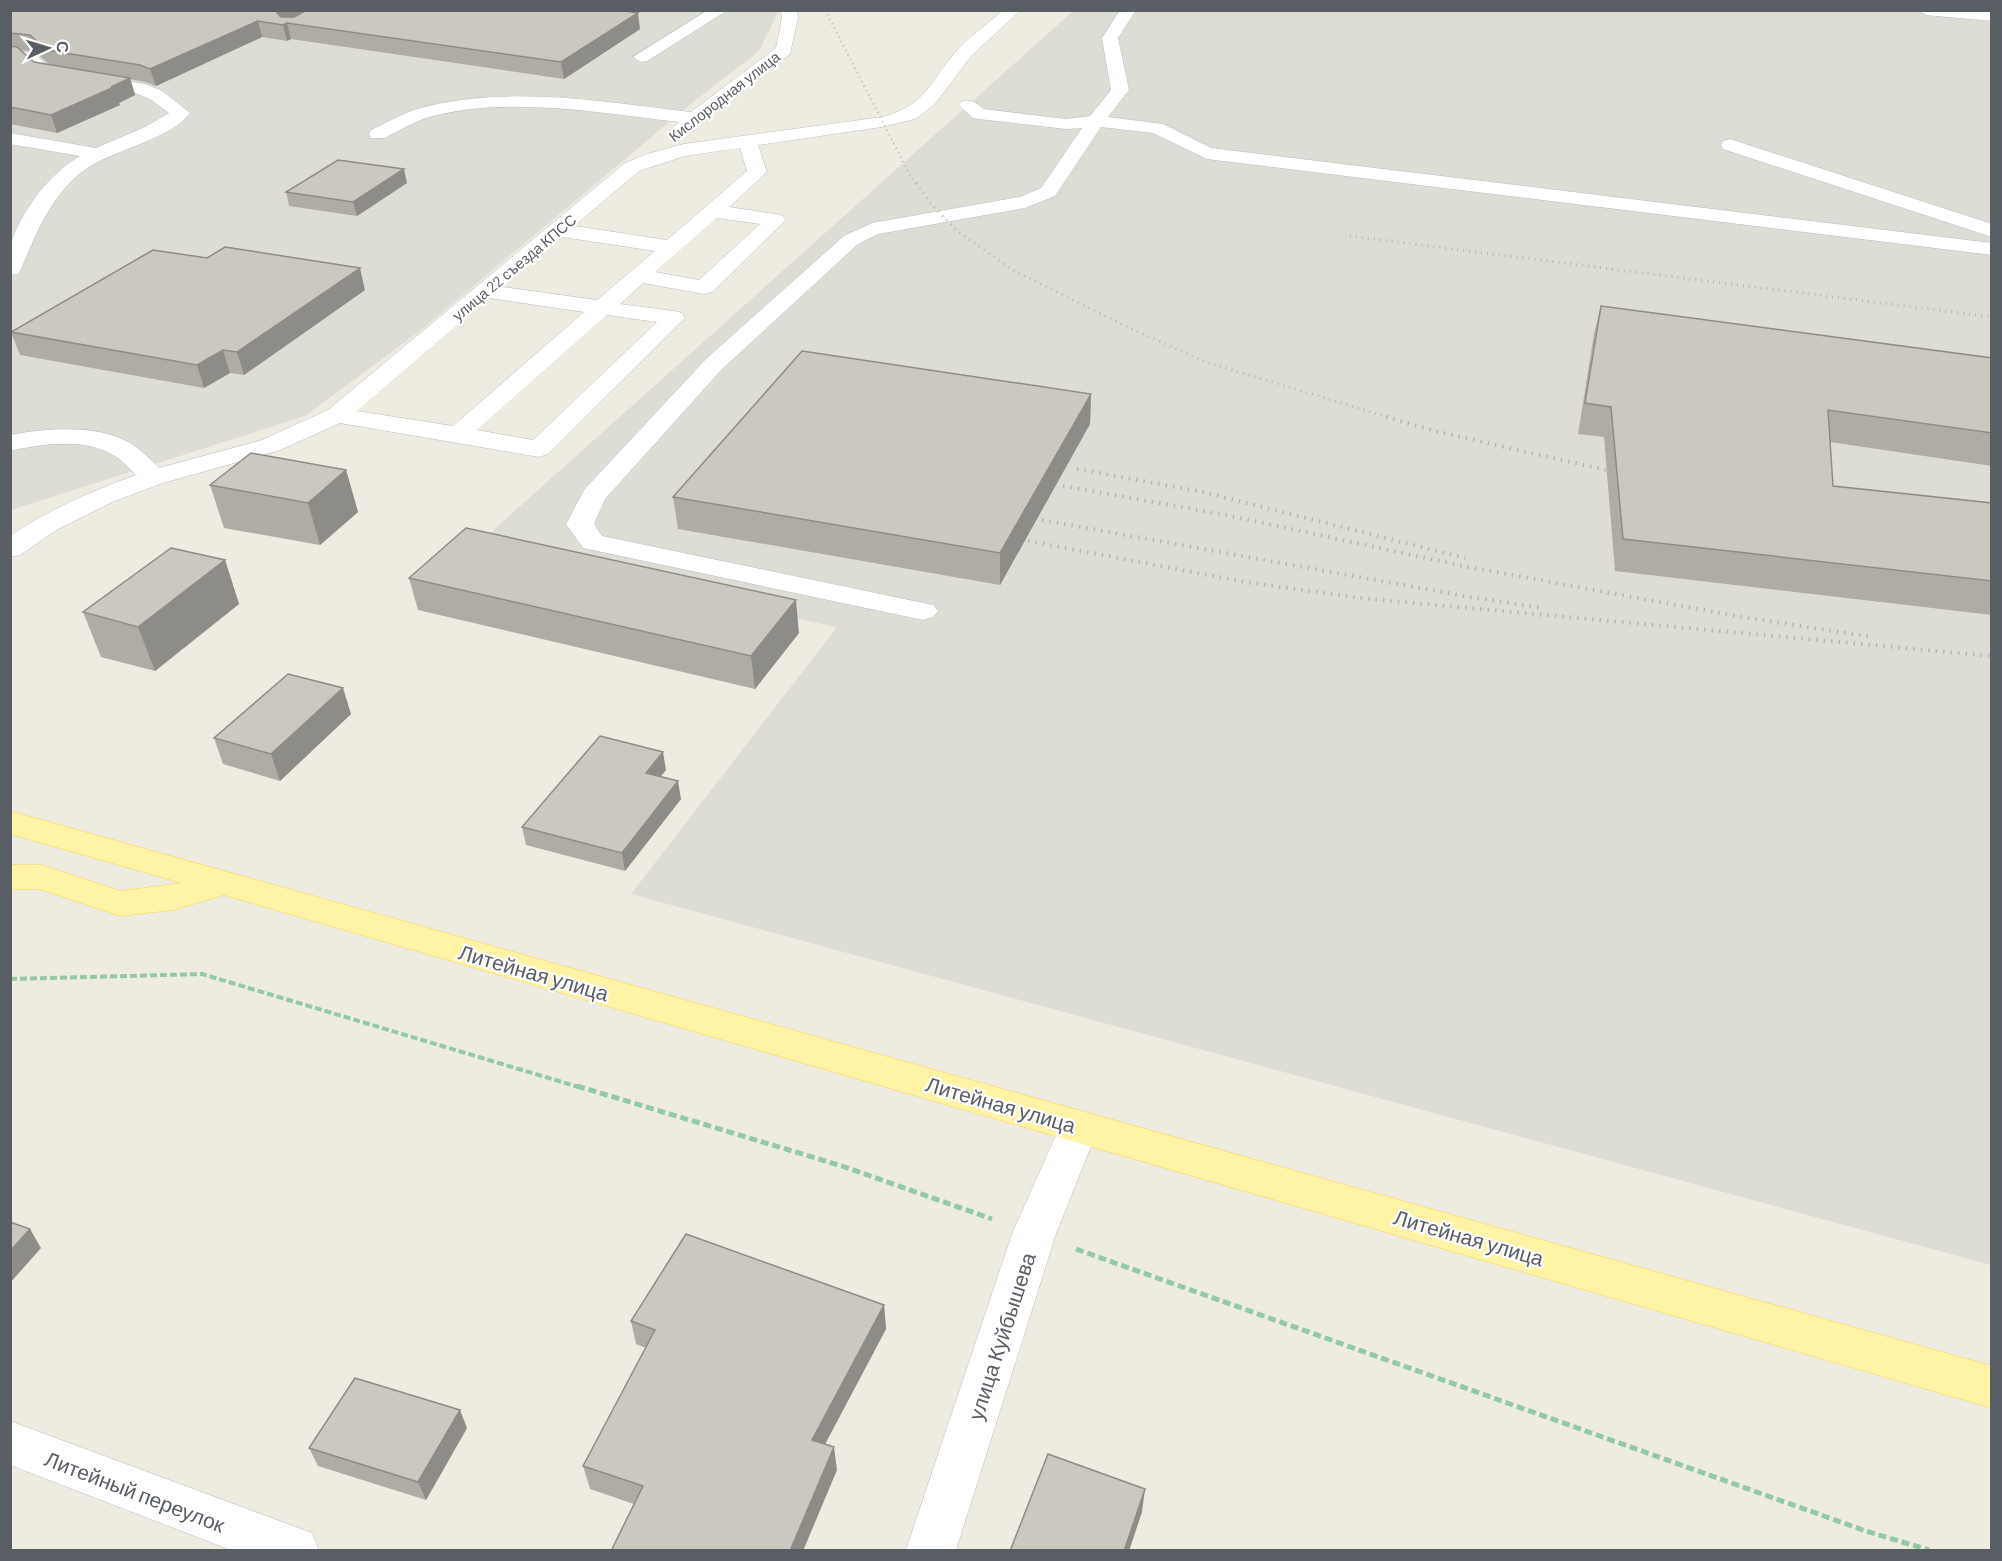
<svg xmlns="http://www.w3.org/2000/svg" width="2002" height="1561" viewBox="0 0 2002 1561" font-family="Barlow,sans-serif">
	<rect width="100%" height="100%" fill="#eeece1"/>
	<path fill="#deddd5" d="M10 11H779L759 51 692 103 420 331 305 416 11 510Z
		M1073 11H1991V1265L631 894 837 627 471 550Z"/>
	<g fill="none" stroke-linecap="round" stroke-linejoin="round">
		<g stroke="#b9bcc2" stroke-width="1">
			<path id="minor" d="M708 10H728L647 61 641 62 633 57Z
				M781 10H797L798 18 790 54 685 135H671L669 131 679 122C600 113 504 95 426 118 412 123 398 131 385 138H371L369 134 371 130C387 123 401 114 417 109 506 84 602 102 691 112L776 48 782 18Z
				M1003 10H1021L972 55 934 105 915 119 882 127 758 145 767 172 729 207 776 214 783 216 786 220 712 292 704 294 643 283 620 304 674 311 682 313 685 318 548 454 539 457 340 423 280 450 163 483 112 502 58 529 20 555 10 557V536C50 509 92 491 136 475 129 467 121 459 111 454 83 438 41 444 10 451V435C46 428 98 424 130 443 141 450 150 459 159 468L262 440 328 410 625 163 647 154 684 144 882 117C930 104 930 79 960 47 973 34 989 23 1003 10ZM740 148 747 171 667 240 574 226 639 171 685 156ZM717 218 760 224 699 280 655 272ZM562 237 655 251 597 300 503 287ZM489 298 584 312 453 426 357 411ZM607 315 657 322 533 440 477 430Z
				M1120 10H1136L1118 38 1129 90 1108 117 1163 124 1211 148 1992 243V255L1207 159 1153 133 1101 127 1055 196 1025 208 878 234 858 244 722 369 605 499 594 524 602 536 933 605 938 611 933 617 923 620 583 548 566 524 584 490 706 359 844 236 872 223 1020 197 1041 188 1082 128 1066 129 979 119 973 118 959 105 962 101C972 99 976 103 984 109L1066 119 1090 116 1111 90 1102 38Z
				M1918 10 1992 11V21L1926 15Z
				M10 50 35 54 51 69 145 84 162 91 190 113C174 137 115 150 89 167 53 190 37 232 21 269L18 274 10 275C10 265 8 252 11 243 22 210 50 173 80 156L10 144V133L96 148 145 127 169 113 150 99 135 93 40 77 24 62 10 60Z
				M1730 139 1992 224V237L1723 149 1721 145 1723 141Z
				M1079 1110 1093 1115 1099 1126 1056 1234 956 1550H906L1012 1234 1065 1115Z
				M10 1421 312 1533 319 1550H231L10 1465Z"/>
		</g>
		<g stroke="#ffd249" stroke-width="1">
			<path id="major" d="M10 811 1992 1366V1408L224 895 173 910 120 916 39 889H10V865H41L121 891 182 883 10 834Z"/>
		</g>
		<path stroke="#93caa4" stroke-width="4" stroke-dasharray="7 3" stroke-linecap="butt" d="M10 979 202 974 582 1088"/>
		<path stroke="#93caa4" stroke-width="5" stroke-dasharray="8 4" stroke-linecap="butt" d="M577 1086 842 1166 992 1219
			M1076 1249 1866 1531 1929 1550"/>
		<use href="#minor" fill="#fff" fill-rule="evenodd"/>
		<use href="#major" fill="#fff3a5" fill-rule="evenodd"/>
		<path stroke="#b5b6b7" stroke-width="2" stroke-dasharray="1 4" stroke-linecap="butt" d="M825 10 910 175 917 185"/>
		<path stroke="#b5b6b7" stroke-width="3" stroke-dasharray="1 5" stroke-linecap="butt" d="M916 183 933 206 957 231 1013 270 1125 326 1206 362 1391 418
			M1350 236 1992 317"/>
		<path stroke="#b5b6b7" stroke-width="4" stroke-dasharray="1.5 6" stroke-linecap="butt" d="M1386 417 1435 431 1623 474
			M1077 469 1203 492 1465 558
			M1063 486 1221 514 1463 566 1736 616 1871 637
			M1042 520 1470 597 1544 608
			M1028 541 1245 582 1360 598 1992 656"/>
	</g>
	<path fill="#afaca5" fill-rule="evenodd" d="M10 10 640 29 564 79 291 39 287 41 262 37 156 86 145 82 130 79 135 95 119 103 120 105 57 133 10 124ZM20 50 35 52 50 65 34 62Z
		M407 183 357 216 289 206 286 192Z
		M365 290 244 375 230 373 204 388 20 355 11 332Z
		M1601 306 1992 358V466L1830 442 1833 486 1992 503V615L1615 571 1604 437 1578 434 1594 334Z
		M1091 394 1090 424 1000 585 678 529 673 497Z
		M346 470 358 512 320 545 224 528 210 485Z
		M225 560 239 604 155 671 101 657 83 612Z
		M409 578 799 633 755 689 418 610Z
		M351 714 280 781 223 764 214 738Z
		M666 770 661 776 681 799 625 871 526 845 522 827Z
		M884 1305 886 1329 825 1444 837 1470 634 1504 590 1489 583 1466 646 1348 636 1344 631 1321Z
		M467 1428 426 1500 318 1466 309 1448Z"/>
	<path fill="#8e8c86" d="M278 10H311L287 23 291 39 287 41 283 25 277 13Z
		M638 13 640 29 564 79 561 62Z
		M258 21 262 37 156 86 150 69Z
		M130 78 135 95 119 103 120 105 57 133 51 115Z
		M404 169 407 183 357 216 353 202Z
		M360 268 365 290 244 375 237 352Z
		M223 350 230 373 204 388 197 365Z
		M1091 394 1090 424 1000 585V553Z
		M346 470 358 512 320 545 308 503Z
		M225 560 239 604 155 671 138 627Z
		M796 600 799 633 755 689 751 656Z
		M343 688 351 714 280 781 271 754Z
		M663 752 666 770 649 791 646 773Z
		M678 781 681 799 625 871 622 853Z
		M30 1229 41 1248 10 1283V1251Z
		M884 1305 886 1329 815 1463 812 1440Z
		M460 1410 467 1428 426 1500 418 1482Z
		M834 1447 837 1470 803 1551H790Z
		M1145 1489 1142 1512 1129 1551H1124Z"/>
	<path fill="#cbc8c0" stroke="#8e8c86" stroke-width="1.5" d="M10 10H278L277 13 281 17H294L307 10H619L638 13 561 62 287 23 283 25 258 21 150 69 140 65 46 50 30 35 10 33Z
		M10 46 17 47 34 62 130 78 111 87H114L51 115 10 107Z
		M338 160 404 169 353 202 286 192Z
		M225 247 360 268 237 352 223 350 197 365 11 332 153 250 207 258Z
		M1601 306 1992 358V433L1828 410 1833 486 1992 503V581L1623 539 1611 407 1585 403Z
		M802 351 1091 394 1000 553 673 497Z
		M251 453 346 470 308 503 210 485Z
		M466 528 796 600 751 656 409 578Z
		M171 548 225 560 138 627 83 612Z
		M288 674 343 688 271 754 214 738Z
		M600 736 663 752 646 773 678 781 622 853 522 827Z
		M10 1222 30 1229 10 1251Z
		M686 1234 884 1305 812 1440 834 1447 790 1551H611L643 1486 583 1466 655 1330 631 1321Z
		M355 1378 460 1410 418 1482 309 1448Z
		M1048 1454 1145 1489 1124 1551H1010Z"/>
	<g text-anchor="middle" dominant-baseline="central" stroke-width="4.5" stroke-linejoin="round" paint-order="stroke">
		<g font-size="15" fill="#595e64" stroke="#fff">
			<text transform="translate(724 96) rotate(-38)">Кислородная улица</text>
			<text transform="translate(514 267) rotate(-40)">улица 22 съезда КПСС</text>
		</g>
		<g font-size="21" fill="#595e64" stroke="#fff">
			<text transform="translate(534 972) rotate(16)">Литейная улица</text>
			<text transform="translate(1001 1104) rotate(16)">Литейная улица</text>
			<text transform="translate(1469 1237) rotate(16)">Литейная улица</text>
			<text transform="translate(1001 1336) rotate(-72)">улица Куйбышева</text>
			<text transform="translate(135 1491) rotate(21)">Литейный переулок</text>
		</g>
	</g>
	<rect width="2002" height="1561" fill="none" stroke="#595e64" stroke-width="24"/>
	<g transform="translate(48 48) rotate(86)" stroke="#ffffff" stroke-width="4.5" paint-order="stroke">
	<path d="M0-4.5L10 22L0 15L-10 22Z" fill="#595e64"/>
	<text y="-9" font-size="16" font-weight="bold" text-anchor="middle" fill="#595e64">С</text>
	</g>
</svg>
